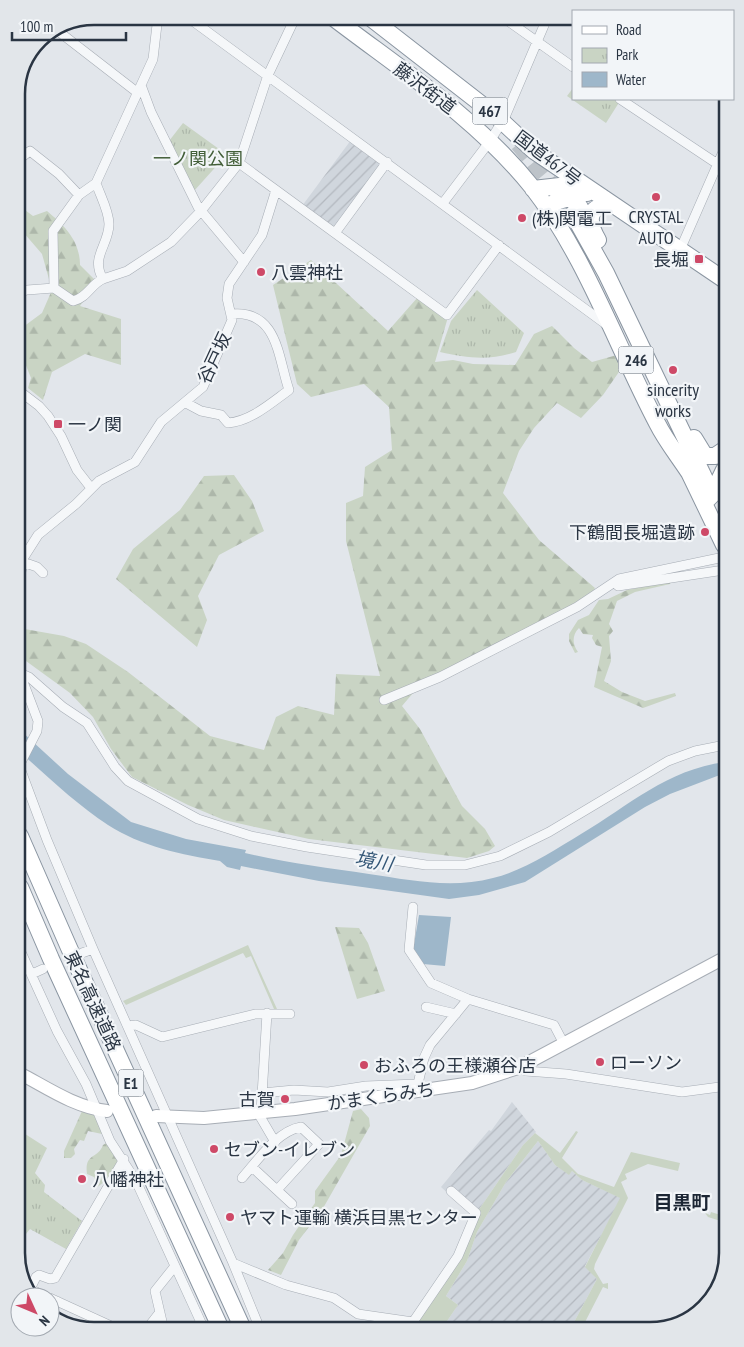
<svg xmlns="http://www.w3.org/2000/svg" width="744" height="1347" viewBox="0 0 744 1347" font-family="'PT Sans Narrow','Noto Sans JP',sans-serif">
	<defs>
		<pattern id="industrial-furrows" width="10" height="10" patternUnits="userSpaceOnUse" patternTransform="scale(1.25)"><rect width="10" height="10" fill="#d0d6dd"/><path d="M-1 1l2-2M0 10L10 0M9 11l2-2" fill="none" stroke="#b3b8bf"/></pattern>
		<pattern id="forest-firs" width="22" height="20" patternUnits="userSpaceOnUse" patternTransform="scale(1.25)"><rect width="22" height="20" fill="#c9d4c4"/><path d="M5 1l3.5 6h-7zM16 11l3.5 6h-7z" fill="#adb7aa"/></pattern>
		<pattern id="park-tufts" width="24" height="20" patternUnits="userSpaceOnUse" patternTransform="scale(1.25)"><rect width="24" height="20" fill="#c9d4c4"/><path d="M3 7l-1-3M5 7V3M7 7l1-3M15 17l-1-3M17 17v-4M19 17l1-3" fill="none" stroke="#adb7aa"/></pattern>
	</defs>
	<rect width="100%" height="100%" fill="#e2e6eb"/>
	<path fill="url(#industrial-furrows)" d="M351 140 382 164 335 233 302 206Z
		M512 1102 536 1132 523 1145 478 1211 453 1198 441 1187 489 1130 491 1131Z
		M538 1141 555 1165 569 1174 572 1171 582 1180 621 1198 585 1266 597 1279 572 1326 443 1327 458 1305 446 1296 467 1261 477 1232 506 1182Z"/>
	<path fill="#c9d4c4" d="M248 945 277 1009H274L251 956 246 958 243 953 126 1005 123 1001Z
		M576 1131 578 1132 562 1158 578 1174 614 1187 631 1152 680 1163 678 1171 648 1164 625 1174 627 1179 621 1182 628 1198 595 1264 594 1269 603 1284 608 1283V1289L603 1287 583 1326H572L597 1279 585 1267 620 1198 582 1180 572 1171 569 1175 555 1165 538 1141 506 1182 477 1232 467 1261 446 1296 458 1305 443 1327H431L418 1321 480 1213 478 1211 523 1145 535 1133 560 1153Z
		M711 1212 727 1217V1223L708 1217 705 1213 710 1215Z"/>
	<path fill="url(#forest-firs)" d="M17 204 33 216 47 211C65 226 80 241 80 265L97 282 80 306 121 319V365L85 354 52 372 43 400 28 388 31 378 21 353 23 327 42 313 52 290 42 254 17 225Z
		M311 260 388 331 418 297 448 317 435 362 453 360 473 364 515 365 534 334 552 326 574 348 592 362 617 355 621 369 603 395 581 418 557 403 534 428 519 451 503 493 539 540 595 588 587 601 419 686 402 706 420 729 462 806 485 829 495 846 489 851 467 858 309 839 224 820 188 805 132 777 111 749 93 717 70 693 26 661 19 650V628L64 636 86 644 128 672 210 736 264 750 276 717 298 706 334 715 336 674 380 676 346 541V503L363 496 365 467 392 450 389 407 364 384 311 397 297 384 273 285Z
		M234 475 252 501 264 531 219 555 198 596 207 620 197 647 116 579 133 549 180 510 204 476Z
		M671 581 670 584 635 592 617 601 609 624 613 631 609 636 611 661 604 681 622 692 645 701 675 693 676 696 643 708 594 687 602 647 596 645 592 638 593 635 583 634 579 628C572 635 572 644 578 652L575 653 569 641V634L578 620 589 615 599 600 608 599 627 590Z
		M335 927 359 928 368 943 385 991 357 999Z
		M361 1109 369 1118 370 1126 322 1210 299 1240 281 1275 268 1270 283 1253 293 1235 315 1203V1191L341 1155 353 1111Z
		M82 1111 93 1112 101 1127 102 1134 88 1131 84 1141 80 1140 74 1149 75 1154 71 1158H64V1151Z
		M113 1139 120 1160 107 1180 96 1188 94 1177 87 1174C84 1153 98 1159 103 1145Z"/>
	<path fill="url(#park-tufts)" d="M573 88V99H616L620 101 606 123 567 96Z
		M183 123 237 162 232 170 221 161 194 191 169 141Z
		M477 290 524 333 516 352C489 361 467 358 440 352L451 321Z
		M22 1132 47 1148 35 1173 45 1185 44 1192 82 1221 66 1249 30 1229 22 1239Z"/>
	<path fill="#9eb7ca" d="M20 730 68 774 131 822 186 839 246 850 245 853C286 863 327 868 369 874 410 880 451 889 493 878 525 870 553 851 581 834 630 805 666 770 725 762V773L670 794 645 807 525 882 479 895 449 899 319 881 241 866 240 870 227 867 220 861C183 855 140 846 108 825 76 804 48 777 20 752Z
		M419 915 451 917 445 966 423 964 413 950Z"/>
	<g fill="none" stroke-linecap="round" stroke-linejoin="round">
		<path stroke="#bdc3c9" stroke-width="16" stroke-dasharray="16 8" stroke-linecap="butt" d="M518 144 561 196"/>
		<g stroke="#a7adb5" stroke-width="10">
			<path id="street" d="M186 16 607 325
				M501 16 573 67
				M58 31 138 93
				M141 85 151 112 198 207 244 262
				M620 99 722 167
				M17 159 18 160 30 151 59 174 79 195 96 183 153 59 158 16
				M239 163 447 315 499 245
				M96 183C100 195 109 211 109 224 109 245 90 257 103 279L127 271 171 242 201 211 239 163 268 75 296 16
				M443 203 490 141 505 117 548 16
				M335 233 387 162
				M680 250 722 154
				M54 288 53 231 79 195
				M17 293 27 290 54 288 73 301C87 298 91 284 103 279
				M18 390 39 406 48 416 61 436 77 470 91 488
				M186 403 201 411 221 415 228 423C251 421 271 403 289 390 278 358 278 310 232 314
				M23 562 37 567 43 573
				M19 582 24 557 38 535 76 504 99 481 135 462 161 422 203 387 232 320 227 298 229 284 262 235 276 190
				M618 586 724 570
				M19 671 38 721 37 731 20 764
				M20 673 29 677 63 707 87 723 115 767 128 781 198 819 251 836 307 847 426 865H465L500 856 549 832 668 761 695 751 725 745
				M384 700 440 677 577 607 619 579 724 557
				M20 768 47 840 93 949 233 1263 260 1329
				M413 907 409 950 431 983 468 999 554 1025 564 1044
				M21 952 57 1031 86 1084 110 1141 136 1181 204 1329
				M82 953 93 949
				M32 974 43 969
				M426 1007 456 1014
				M128 1026 136 1025 162 1037 255 1014H290
				M518 1068 526 1071 566 1074 682 1092 727 1086
				M417 1088 424 1058 430 1045 468 999
				M262 1093 294 1090 328 1092 366 1086 417 1084
				M261 1112 267 1013
				M258 1113 275 1142
				M252 1167 292 1204
				M242 1178C258 1160 277 1131 301 1127L319 1144 277 1190
				M233 1263 286 1285 334 1298 358 1314 413 1322 418 1327
				M30 1289 36 1277 39 1275 50 1279 55 1278 124 1159
				M29 1291 30 1289 47 1297
				M50 1298 120 1330
				M57 1301 50 1316 57 1320
				M413 1322 458 1256 476 1213 451 1191
				M146 1330 160 1312
				M164 1330 155 1291 175 1266"/>
		</g>
		<g stroke="#a7adb5" stroke-width="14">
			<path id="secondary" d="M21 1074C49 1089 75 1107 107 1111
				M156 1116 204 1118 295 1109 472 1083 518 1068 726 957"/>
		</g>
		<g stroke="#8a95a1" stroke-width="18">
			<path id="highway" d="M331 16C400 69 477 118 532 187 585 255 617 347 657 423 666 441 679 457 690 474
				M368 16 494 114 534 151 723 279
				M533 189 560 186 587 193
				M573 214 606 273 712 494
				M550 215 555 202 569 198 578 204 588 222
				M598 240C588 223 585 204 613 206
				M694 438 705 456H715L724 450
				M685 464 724 545
				M707 500 712 495 724 470
				M20 836 70 950 243 1329
				M20 887 51 959 221 1329"/>
		</g>
		<use href="#street" stroke="#f5f7f9" stroke-width="9"/>
		<use href="#secondary" stroke="#fff" stroke-width="12"/>
		<use href="#highway" stroke="#fff" stroke-width="16"/>
	</g>
	<g fill="#ce4967" stroke="#f2f5f8" stroke-width="2">
		<circle cx="656" cy="197" r="5"/>
		<circle cx="522" cy="218" r="5"/>
		<rect x="694" y="254" width="10" height="10" rx="2.5"/>
		<circle cx="261" cy="272" r="5"/>
		<circle cx="673" cy="370" r="5"/>
		<rect x="53" y="419" width="10" height="10" rx="2.5"/>
		<circle cx="705" cy="532" r="5"/>
		<circle cx="600" cy="1062" r="5"/>
		<circle cx="364" cy="1065" r="5"/>
		<circle cx="285" cy="1099" r="5"/>
		<circle cx="214" cy="1149" r="5"/>
		<circle cx="82" cy="1179" r="5"/>
		<circle cx="230" cy="1217" r="5"/>
	</g>
	<g text-anchor="middle" dominant-baseline="central" stroke-width="4.5" stroke-linejoin="round" paint-order="stroke">
		<g fill="#f2f5f8" stroke="#666f79" stroke-width="1">
			<rect x="472.5" y="97.5" width="35" height="27" rx="4"/>
			<rect x="618.5" y="346.5" width="35" height="27" rx="4"/>
			<rect x="118.5" y="1069.5" width="25" height="27" rx="4"/>
		</g>
		<g font-size="16" font-weight="bold" fill="#2a3543">
			<text x="490" y="111">467</text>
			<text x="636" y="360">246</text>
			<text x="131" y="1083">E1</text>
		</g>
		<g font-size="18" fill="#2a3543" stroke="#f2f5f8">
			<text transform="translate(425 88) rotate(37)">藤沢街道</text>
			<text transform="translate(548 158) rotate(37)">国道467号</text>
			<text transform="translate(214 358) rotate(-65)">谷戸坂</text>
			<text transform="translate(93 1001) rotate(65)">東名高速道路</text>
			<text transform="translate(381 1096) rotate(-8)">かまくらみち</text>
		</g>
		<g font-size="18" fill="#425e38" stroke="#f2f5f8">
			<text x="198" y="158">一ノ関公園</text>
		</g>
		<g font-size="18" fill="#2a3543" stroke="#f2f5f8" text-anchor="start">
			<text x="656" y="216" text-anchor="middle">CRYSTAL<tspan x="656" dy="21">AUTO</tspan></text>
			<text x="532" y="218">(株)関電工</text>
			<text x="689" y="259" text-anchor="end">長堀</text>
			<text x="271" y="272">八雲神社</text>
			<text x="673" y="389" text-anchor="middle">sincerity<tspan x="673" dy="21">works</tspan></text>
			<text x="68" y="424">一ノ関</text>
			<text x="695" y="532" text-anchor="end">下鶴間長堀遺跡</text>
			<text x="610" y="1062">ローソン</text>
			<text x="374" y="1065">おふろの王様瀬谷店</text>
			<text x="275" y="1099" text-anchor="end">古賀</text>
			<text x="224" y="1149">セブン-イレブン</text>
			<text x="92" y="1179">八幡神社</text>
			<text x="240" y="1217">ヤマト運輸 横浜目黒センター</text>
		</g>
		<g font-size="19" font-style="italic" fill="#345777" stroke="#f2f5f8">
			<text transform="translate(374 861) rotate(10)">境川</text>
		</g>
		<g font-size="19" font-weight="bold" fill="#1c2634" stroke="#f2f5f8">
			<text x="682" y="1202">目黒町</text>
		</g>
	</g>
	<path d="M0 0H744V1347H0ZM94 25H650A69 69 0 0 1 719 94V1253A69 69 0 0 1 650 1322H94A69 69 0 0 1 25 1253V94A69 69 0 0 1 94 25Z" fill="#e2e6ea" fill-rule="evenodd"/>
	<path fill="none" stroke="#2a3543" stroke-width="2.5" d="M94 25H650A69 69 0 0 1 719 94V1253A69 69 0 0 1 650 1322H94A69 69 0 0 1 25 1253V94A69 69 0 0 1 94 25Z"/>
	<rect x="572" y="10" width="162" height="90" fill="#f2f5f8" stroke="#a2a8b0"/>
	<rect x="582" y="26" width="25" height="8" fill="#ffffff" stroke="#a2a8b0"/>
	<text x="616" y="35" font-size="15" fill="#2a3543">Road</text>
	<rect x="582" y="48" width="25" height="15" fill="url(#park-tufts)" stroke="#a2a8b0"/>
	<text x="616" y="60" font-size="15" fill="#2a3543">Park</text>
	<rect x="582" y="72" width="25" height="15" fill="#9eb7ca" stroke="#a2a8b0"/>
	<text x="616" y="85" font-size="15" fill="#2a3543">Water</text>
	<g transform="translate(35 1312) rotate(134)"><circle r="24" fill="#f2f5f8" stroke="#a2a8b0"/>
	<path d="M0-4L9 19L0 12L-9 19Z" fill="#ce4967"/>
	<text y="-8" font-size="14" font-weight="bold" text-anchor="middle" fill="#2a3543">N</text>
	</g>
	<path d="M12 32v8h114v-8" fill="none" stroke="#2a3543" stroke-width="2.5"/>
	<text x="20" y="32" font-size="15" fill="#2a3543" stroke="#f2f5f8" stroke-width="4" paint-order="stroke">100 m</text>
</svg>
